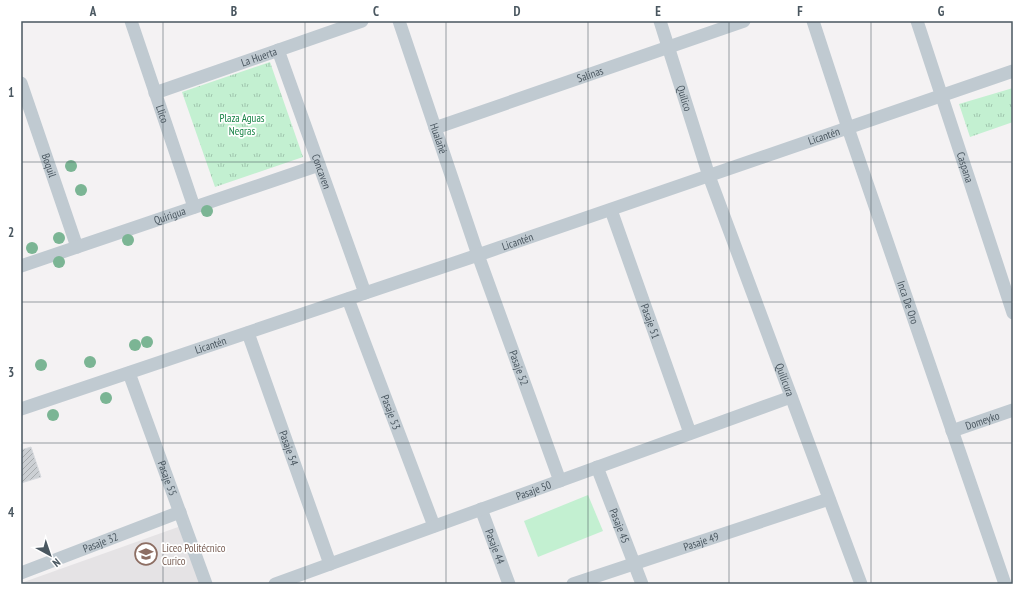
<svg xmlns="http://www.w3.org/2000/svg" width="1034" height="605" viewBox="0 0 1034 605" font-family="'PT Sans Narrow',sans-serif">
	<defs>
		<pattern id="park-tufts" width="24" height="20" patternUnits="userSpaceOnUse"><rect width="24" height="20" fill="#c3f0d1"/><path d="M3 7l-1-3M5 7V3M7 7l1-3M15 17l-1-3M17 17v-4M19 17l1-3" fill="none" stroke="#a0c5ad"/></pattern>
		<pattern id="building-hatch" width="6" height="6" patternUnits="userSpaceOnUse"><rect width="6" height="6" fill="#ccd0d4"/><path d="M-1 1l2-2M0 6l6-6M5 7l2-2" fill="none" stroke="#a8acaf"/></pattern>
	</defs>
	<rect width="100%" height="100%" fill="#f4f2f3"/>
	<path fill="#e5e3e5" d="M181 526 202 584H21V583Z"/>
	<path fill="#c3f0d1" d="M588 495 603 531 538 557 524 521Z"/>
	<path fill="url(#park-tufts)" d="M270 62 303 157 215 187 182 92Z
		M1013 88V122L970 137 959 104Z"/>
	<path fill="url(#building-hatch)" stroke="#d6d9dd" d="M31 447 41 477 21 483V450Z"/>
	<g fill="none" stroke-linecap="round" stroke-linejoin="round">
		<g stroke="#c0cad1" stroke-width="13">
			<path id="s1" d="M131 21 194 207"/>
			<path id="s2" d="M399 21 478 255 560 481"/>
			<path id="s3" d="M660 21 709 176 861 584"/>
			<path id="s4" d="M813 21 848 128 1005 584"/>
			<path id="s5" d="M917 21 1013 313"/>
			<path id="s6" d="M278 50 365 293"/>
			<path id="s7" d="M21 83 77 247"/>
			<path id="s8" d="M155 93 362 21"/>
			<path id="s9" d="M435 128 744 21"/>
			<path id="s10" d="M611 210 690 433"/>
			<path id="s11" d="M21 266 319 165"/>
			<path id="s12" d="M348 299 434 526"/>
			<path id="s13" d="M248 333 330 564"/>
			<path id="s14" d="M129 373 206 584"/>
			<path id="s15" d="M21 409 478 255 1013 71"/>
			<path id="s16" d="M952 431 1013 410"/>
			<path id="s17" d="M597 467 642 584"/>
			<path id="s18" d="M481 509 509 584"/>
			<path id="s19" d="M21 573 180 512"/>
			<path id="s20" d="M275 584 791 397"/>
			<path id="s21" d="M573 584 829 499"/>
		</g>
	</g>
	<g fill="#7bb594">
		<circle cx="71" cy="166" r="6"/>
		<circle cx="81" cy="190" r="6"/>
		<circle cx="207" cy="211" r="6"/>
		<circle cx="59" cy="238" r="6"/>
		<circle cx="128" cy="240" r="6"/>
		<circle cx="32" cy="248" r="6"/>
		<circle cx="59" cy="262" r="6"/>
		<circle cx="147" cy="342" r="6"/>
		<circle cx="135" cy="345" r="6"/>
		<circle cx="90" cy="362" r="6"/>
		<circle cx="41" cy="365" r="6"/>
		<circle cx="106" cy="398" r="6"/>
		<circle cx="53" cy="415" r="6"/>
	</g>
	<path fill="none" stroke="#4a5760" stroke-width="1" stroke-opacity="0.55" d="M163 21V584M305 21V584M446 21V584M588 21V584M729 21V584M871 21V584M21 162H1013M21 302H1013M21 443H1013"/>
	<defs>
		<g id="school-ring" transform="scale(1.15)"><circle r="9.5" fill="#fff" stroke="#8d6e63" stroke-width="1.5"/><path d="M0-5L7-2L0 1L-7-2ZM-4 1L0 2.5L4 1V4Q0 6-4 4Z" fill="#8d6e63"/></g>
	</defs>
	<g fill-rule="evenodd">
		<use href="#school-ring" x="146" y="554"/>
	</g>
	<g text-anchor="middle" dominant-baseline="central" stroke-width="3.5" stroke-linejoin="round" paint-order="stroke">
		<g font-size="11" fill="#4a5760" stroke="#fff">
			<text stroke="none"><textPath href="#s8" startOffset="110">La Huerta</textPath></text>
			<text stroke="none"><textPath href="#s9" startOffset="164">Salinas</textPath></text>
			<text stroke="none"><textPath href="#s3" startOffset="81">Quilico</textPath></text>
			<text stroke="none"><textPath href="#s1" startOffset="98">Llico</textPath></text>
			<text stroke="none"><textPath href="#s15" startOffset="848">Licantén</textPath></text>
			<text stroke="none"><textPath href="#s2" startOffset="124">Hualañé</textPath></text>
			<text stroke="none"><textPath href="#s7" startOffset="87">Boquil</textPath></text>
			<text stroke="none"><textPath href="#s5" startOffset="154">Caspana</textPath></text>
			<text stroke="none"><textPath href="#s6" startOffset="129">Concaven</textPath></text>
			<text stroke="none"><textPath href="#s11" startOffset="157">Quirigua</textPath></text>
			<text stroke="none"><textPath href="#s15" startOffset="524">Licantén</textPath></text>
			<text stroke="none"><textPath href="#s4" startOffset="297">Inca De Oro</textPath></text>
			<text stroke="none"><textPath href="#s10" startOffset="118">Pasaje 51</textPath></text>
			<text stroke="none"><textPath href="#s15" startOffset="200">Licantén</textPath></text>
			<text stroke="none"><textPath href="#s2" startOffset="367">Pasaje 52</textPath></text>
			<text stroke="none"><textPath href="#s3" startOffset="380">Quilicura</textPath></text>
			<text stroke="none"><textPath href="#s12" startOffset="121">Pasaje 53</textPath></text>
			<text stroke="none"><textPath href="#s16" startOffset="32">Domeyko</textPath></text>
			<text stroke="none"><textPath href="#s13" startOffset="122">Pasaje 54</textPath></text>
			<text stroke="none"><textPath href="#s14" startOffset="112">Pasaje 55</textPath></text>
			<text stroke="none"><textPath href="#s20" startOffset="275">Pasaje 50</textPath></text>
			<text stroke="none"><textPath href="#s17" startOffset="63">Pasaje 45</textPath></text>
			<text stroke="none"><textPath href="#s21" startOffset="135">Pasaje 49</textPath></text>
			<text stroke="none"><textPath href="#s19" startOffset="85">Pasaje 32</textPath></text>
			<text stroke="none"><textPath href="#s18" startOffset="40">Pasaje 44</textPath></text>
		</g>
		<g font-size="11" fill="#188346" stroke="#fff">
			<text x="242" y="118">Plaza Aguas<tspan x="242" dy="13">Negras</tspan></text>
		</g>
		<g font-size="11" fill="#785e54" stroke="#fff" text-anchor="start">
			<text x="162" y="548">Liceo Politécnico<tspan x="162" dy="13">Curico</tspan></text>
		</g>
	</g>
	<rect width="1034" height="605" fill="none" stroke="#ffffff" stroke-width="44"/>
	<g transform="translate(50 555) rotate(140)" stroke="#ffffff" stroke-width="3" paint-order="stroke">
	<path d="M0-3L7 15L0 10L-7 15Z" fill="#4a5760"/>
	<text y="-6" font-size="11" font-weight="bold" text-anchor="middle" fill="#4a5760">N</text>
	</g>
	<rect x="22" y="22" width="990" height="561" fill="none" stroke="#4a5760" stroke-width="1.5"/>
	<g font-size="13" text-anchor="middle" font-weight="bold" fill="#4a5760">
		<text x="93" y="16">A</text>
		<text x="234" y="16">B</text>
		<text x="376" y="16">C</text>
		<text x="517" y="16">D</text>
		<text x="658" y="16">E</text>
		<text x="800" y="16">F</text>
		<text x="941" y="16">G</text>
		<text x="11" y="97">1</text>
		<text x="11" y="237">2</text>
		<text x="11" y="377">3</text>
		<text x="11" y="517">4</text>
	</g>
</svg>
